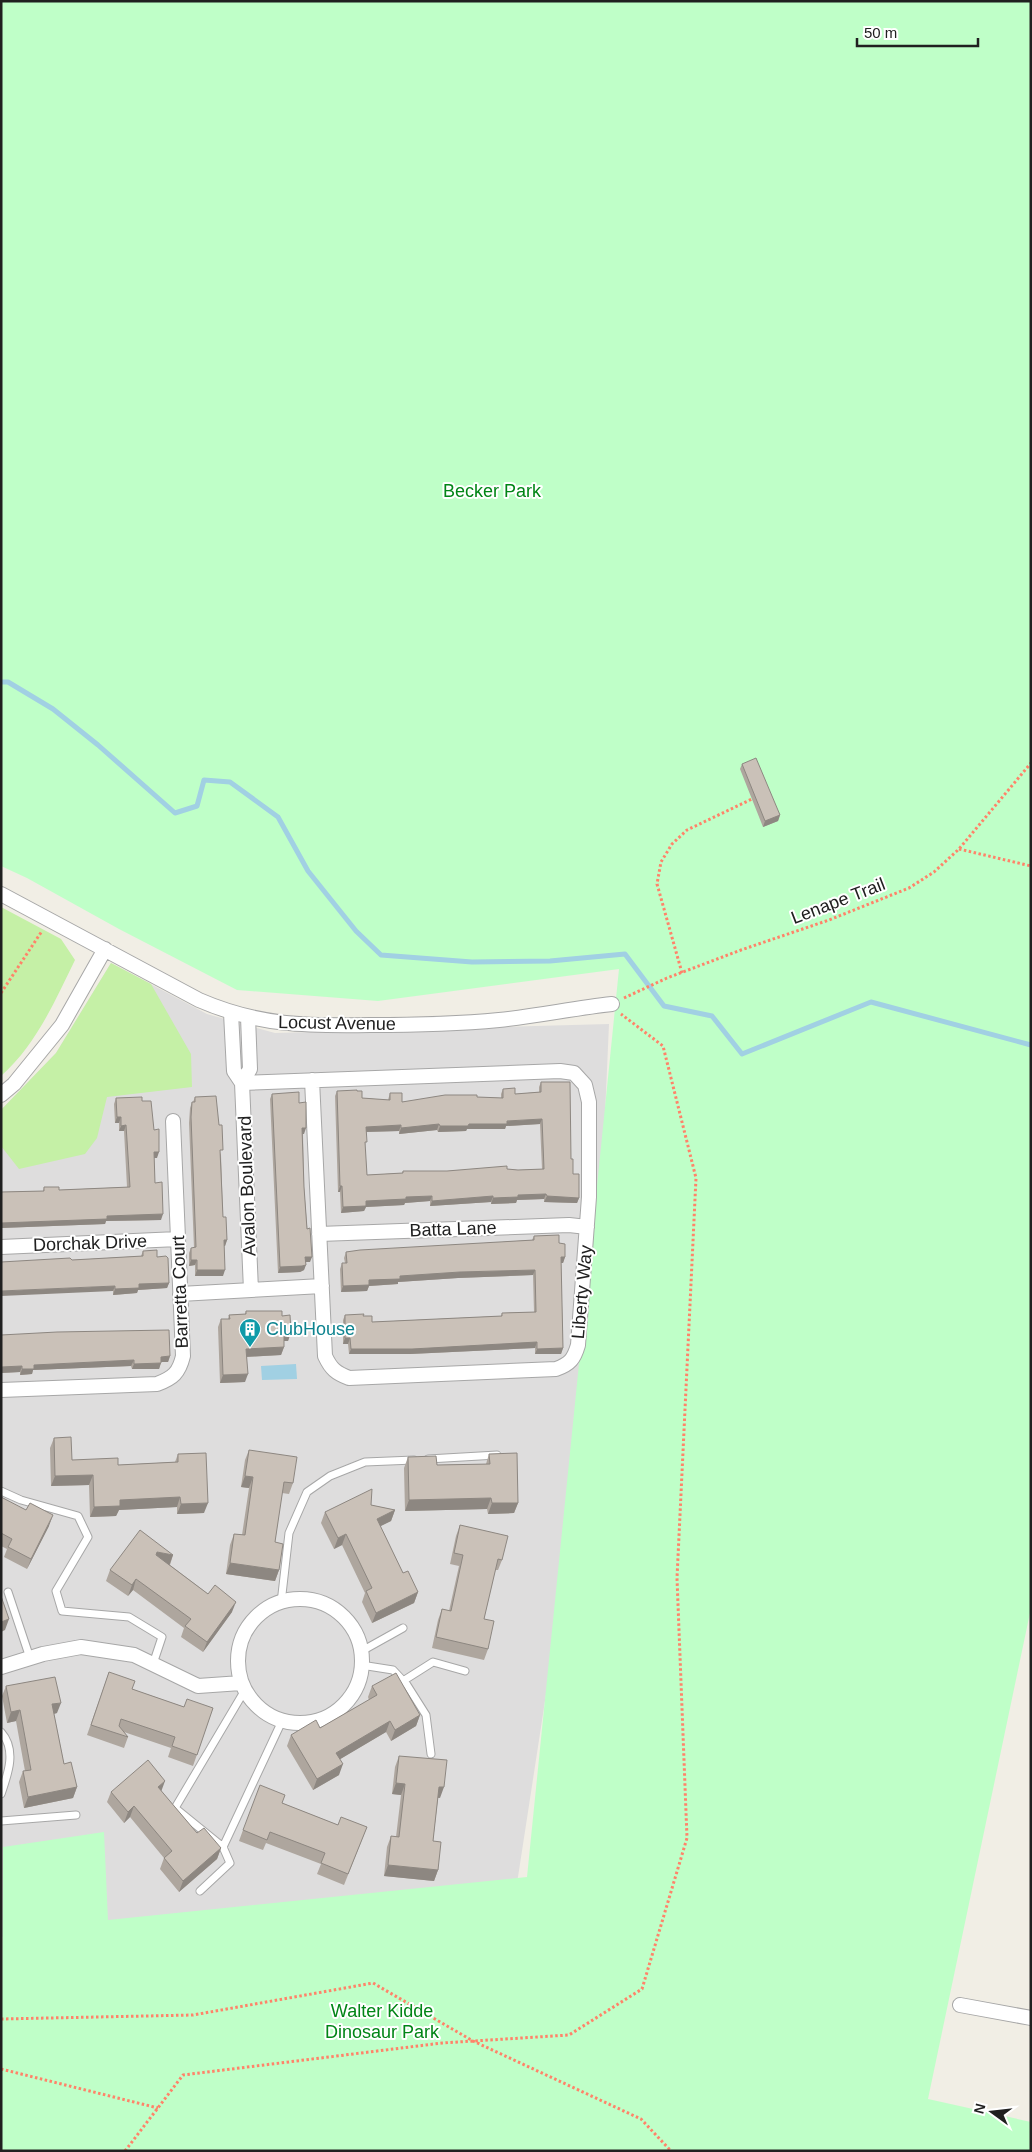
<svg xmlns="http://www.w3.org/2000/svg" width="1032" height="2152" viewBox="0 0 1032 2152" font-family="Arial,sans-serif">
	<rect width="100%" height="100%" fill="#f1eee5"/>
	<path fill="#dedddd" d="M111 963 207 1014 275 1033 609 1024 593 1388 516 1890 1 1937V1110L56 1053Z"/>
	<path fill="#c5f0a6" d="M1 907 61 939 75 960C55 1001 36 1045 1 1076Z
		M111 963 151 984 191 1054 192 1087 107 1097 97 1138 85 1154 19 1169 1 1146V1110L56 1053Z"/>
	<path fill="#bfffc8" d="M1 1H1031V1608L928 2099 1031 2122V2151H1L3 1847 104 1832 108 1920 527 1877 619 969 378 1001 237 990 119 929 27 878 1 866Z"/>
	<path fill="#a1d0e3" d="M296 1364 297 1379 262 1380 261 1366Z"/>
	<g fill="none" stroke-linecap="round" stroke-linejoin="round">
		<path stroke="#a1d0e3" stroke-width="5" d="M1 682H8L53 709 98 745 175 813 197 806 204 780 230 782 278 817 308 871 356 931 381 955 472 962 550 961 625 954 664 1006 712 1016 742 1054 871 1002 1031 1045"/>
		<g stroke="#a7a7a7" stroke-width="9">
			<path id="lane" d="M428 1459 497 1455
				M1 1491 21 1500 78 1516 88 1537 56 1591 62 1611 129 1617 162 1637 153 1664
				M8 1592 30 1658
				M281 1603 289 1533 307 1492 330 1476 365 1462 414 1460
				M360 1652 403 1628
				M361 1665 393 1670 407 1685 426 1715 431 1754
				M403 1681 433 1662 465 1671
				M245 1690 175 1808 223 1847 282 1721
				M1 1732C17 1750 8 1774 1 1794
				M1 1821 76 1815
				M200 1891 230 1863 223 1847"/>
		</g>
		<g stroke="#a7a7a7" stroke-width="16">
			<path id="street" d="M1 894 199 1000C259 1026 306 1026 370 1025 413 1025 457 1024 499 1020 537 1016 575 1008 612 1004
				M231 1013 234 1071 242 1083
				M248 1017 250 1069 242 1083 251 1290
				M242 1083 560 1071 574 1073 585 1085 589 1102V1197L578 1345C574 1359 570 1364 556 1369L349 1378C336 1373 331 1369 325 1356L312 1080
				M1 1095 14 1084 62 1025 105 949
				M319 1234 569 1225 587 1227
				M1 1247 178 1239
				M180 1294 322 1286
				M1 1390 157 1384C173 1378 179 1373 183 1356L173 1121
				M238 1661a62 62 0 1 1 124 0a62 62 0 1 1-124 0Z
				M1 1667 43 1654 81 1647 134 1655 198 1686 241 1683
				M960 2005 1031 2018"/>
		</g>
		<path stroke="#ff8369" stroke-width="3" stroke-dasharray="2.5 2.5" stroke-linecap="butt" d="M959 849 1031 866
			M682 973 657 884 661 862 672 844 687 830 752 799
			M1 993 42 931
			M624 998 667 978 741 950 829 920 909 888 934 872 959 849 1031 763
			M1 2019 193 2015 373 1983 473 2041 641 2119 671 2151
			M1 2069 158 2108
			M125 2151 183 2075 442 2043 569 2035 642 1989 687 1838 677 1578 696 1178 663 1046 621 1014"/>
		<use href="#lane" stroke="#fff" stroke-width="7"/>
		<use href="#street" stroke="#fff" stroke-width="14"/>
	</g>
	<path fill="#aea69e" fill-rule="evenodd" d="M742 764 780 815 778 821 763 827 740 769Z
		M541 1082 571 1159 573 1174 579 1198 577 1203 544 1202V1199L517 1200 516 1203 491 1204V1202L430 1206V1201L405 1203 404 1205 366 1207 364 1211 341 1213 340 1192H338L335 1096 337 1091H357L362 1098 388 1100 390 1093 402 1102 477 1097 501 1098V1094L503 1089 515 1094 539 1092V1087ZM540 1124 542 1169 518 1170 507 1169 447 1171H403L402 1173 367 1175 365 1147 366 1132 399 1131V1134L437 1130 438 1132 466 1131 467 1129H505L506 1126Z
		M272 1094 299 1103 304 1134H303L304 1187 310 1262H306L304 1270 300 1272 278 1273 270 1099Z
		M195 1097 221 1155 223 1217 227 1240 225 1246H224L223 1276H195V1265L189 1266V1253L191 1248H194L189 1123 190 1108 192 1102H193Z
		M116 1098 142 1101 157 1158H154L155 1183 161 1220 106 1221 105 1224 1 1228V1192L43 1191 44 1187 59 1190 127 1187 124 1131H119V1123H115L114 1104Z
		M534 1236 559 1243 565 1257 563 1263H561L563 1348 561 1354H535V1348L410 1354H349L348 1344H343V1320L345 1315 363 1316 372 1322 501 1316 502 1313 534 1312 533 1275 458 1278 398 1282V1284L369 1286 367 1291 341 1292 340 1269 342 1263H345L344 1258 346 1252 532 1240Z
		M143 1251 157 1257 169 1283 167 1288 138 1290 137 1293 113 1295V1291L72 1260 141 1256Z
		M246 1311 282 1316 291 1332 288 1341H284V1347L281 1355 247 1357 245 1382 220 1383 218 1327 221 1319H228L229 1315 245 1314Z
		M1 1335 170 1356 168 1362H161L159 1369H132L131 1366 33 1370 32 1374 20 1375V1372L1 1373Z
		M54 1438 72 1460 118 1465 175 1462 178 1454 204 1513 177 1514V1507L119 1510 116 1516 90 1517 89 1485 51 1486 50 1448Z
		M249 1450 293 1483 289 1494 282 1493 275 1542 279 1570 275 1581 226 1574 230 1545 234 1534 242 1535 249 1488 241 1487 245 1460Z
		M489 1454 518 1503 514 1513 488 1514 487 1509 405 1511 404 1468 408 1457 437 1465 486 1464Z
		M1 1497 49 1526 27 1569 4 1557 7 1549 1 1546Z
		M371 1505 395 1510 391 1521 380 1526 403 1573 418 1592 414 1603 372 1623 362 1602 365 1593 342 1545 334 1549 321 1523 325 1512Z
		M460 1525 502 1560 498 1570H495L484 1619 488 1649 484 1660 432 1648 438 1620 442 1609 449 1611 459 1566 450 1564 456 1536Z
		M173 1555 170 1565 232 1612 203 1652 181 1637 184 1628 133 1590 128 1596 106 1581 110 1570Z
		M109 1672 132 1689 184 1707 213 1708 193 1766 168 1757 171 1748 124 1732 128 1737 124 1748 87 1735Z
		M6 1686 57 1713 54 1714 64 1764 77 1787 73 1798 24 1808 19 1782 23 1771H25L16 1721 7 1723 2 1696Z
		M372 1686 420 1715 416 1726 391 1741 386 1732 340 1759 339 1775 313 1790 287 1746 291 1735 320 1728 369 1700 368 1697Z
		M399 1756 440 1798H438L433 1841 438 1870 434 1881 384 1876 387 1847 391 1836 396 1837 401 1795 392 1794 395 1767Z
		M161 1791 197 1833 221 1848 217 1859 179 1892 160 1869 164 1858 130 1817 124 1823 107 1802 111 1792Z
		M282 1803 338 1825 367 1827 344 1885 317 1874 321 1864 266 1843 263 1850 239 1841 243 1830Z"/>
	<path fill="#8d8781" d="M780 815 778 821 763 827 765 821Z
		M117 1117H121L119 1123H115Z
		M542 1119 540 1124 506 1126 505 1129H467L466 1131 438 1132 440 1126 469 1124Z
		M439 1124 437 1130 399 1134 401 1128Z
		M126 1125 124 1131H119L121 1126Z
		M401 1125 399 1131 364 1132 366 1127Z
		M302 1128H306L304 1134H300Z
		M154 1152H159L157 1158H152Z
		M340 1186H342L340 1192H338Z
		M546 1194 544 1199 517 1200 516 1203 491 1204 493 1198 518 1195Z
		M432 1196 430 1201 405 1203 404 1205 366 1207 364 1211 341 1213 343 1207 366 1201 406 1197Z
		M493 1196 491 1202 430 1206 432 1201Z
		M547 1196 579 1198 577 1203 544 1202Z
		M163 1214 161 1220 106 1221 105 1224 1 1228V1223L107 1216Z
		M224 1240H227L225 1246H222Z
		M305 1257H312L310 1262H303Z
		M561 1257H565L563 1263H559Z
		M191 1260H197L195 1265 189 1266Z
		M306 1265 304 1270 300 1272 278 1273 280 1267Z
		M197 1270H225L223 1276H195Z
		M535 1270 533 1275 458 1278 398 1282V1284L369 1286 367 1291 341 1292 343 1286 369 1280 400 1276 460 1272Z
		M169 1283 167 1288 138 1290 137 1293 113 1295 115 1289 139 1284Z
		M115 1286 113 1291 1 1296V1291Z
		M291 1332 288 1341H281L284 1333Z
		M345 1338H350L348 1344H343Z
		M537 1342 535 1348 410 1354H349L351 1349Z
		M284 1347 281 1355 243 1357 246 1349Z
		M563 1348 561 1354H535L537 1349Z
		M170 1356 168 1362H159L161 1357Z
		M134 1360 131 1366 33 1370 32 1374 20 1375 22 1369 34 1365Z
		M161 1363 159 1369H132L134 1364Z
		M22 1366 20 1372 1 1373V1367Z
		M248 1374 245 1382 220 1383 223 1375Z
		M93 1475 89 1485 51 1486 55 1476Z
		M245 1476 253 1477 249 1488 241 1487Z
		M180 1497 177 1507 119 1510 116 1516 90 1517 94 1507 120 1500Z
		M491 1498 487 1509 405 1511 409 1500Z
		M208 1503 204 1513 177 1514 181 1504Z
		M492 1503H518L514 1513 488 1514Z
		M395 1510 391 1521 373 1530 377 1519Z
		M53 1515 49 1526 27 1569 31 1559Z
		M346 1534 342 1545 334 1549 338 1538Z
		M157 1552 173 1555 169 1566 156 1555Z
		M230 1563 279 1570 275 1581 226 1574Z
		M136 1579 133 1590 128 1596 132 1585Z
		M418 1592 414 1603 372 1623 376 1613Z
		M236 1602 232 1612 203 1652 207 1642Z
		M9 1619 5 1630 1 1632V1622Z
		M61 1703 57 1713 48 1715 52 1704Z
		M20 1710 16 1721 7 1723 11 1712Z
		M420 1715 416 1726 391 1741 395 1730Z
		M390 1721 386 1732 332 1764 336 1753Z
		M343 1764 339 1775 313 1790 317 1779Z
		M165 1781 161 1792 158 1787Z
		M396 1783 405 1784 401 1795 392 1794Z
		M77 1787 73 1798 24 1808 28 1797Z
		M439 1787H444L440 1798 435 1797Z
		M134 1806 130 1817 124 1823 128 1812Z
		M221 1848 217 1859 179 1892 183 1881Z
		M388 1865 438 1870 434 1881 384 1876Z"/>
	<path fill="#cac1b8" stroke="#8d8781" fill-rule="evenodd" d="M756 758 780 815 765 821 742 764Z
		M541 1082H570L571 1159H573V1174H579V1198L547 1196 546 1194 518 1195V1197L493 1198V1196L432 1201V1196L406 1197V1199L366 1201V1206L343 1207 342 1186H340L337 1091 357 1090V1091H362V1098L390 1100V1093H402V1102L445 1095H477V1097L503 1098V1089L515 1088V1094L541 1092ZM542 1119 544 1169 518 1170 507 1169V1166L447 1171H403V1173L367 1175 365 1142H367L366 1127 401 1125V1128L439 1124 440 1126H468L469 1124H507V1121Z
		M299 1092V1103L306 1102V1128H302L304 1187 307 1229 310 1228 312 1257H305L306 1265 302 1266 280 1267 272 1094Z
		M216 1096 219 1125H222L223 1150H220L223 1217H226L227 1240H224L225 1270H197V1260H191V1248L196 1247 191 1117 192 1102H195V1097Z
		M142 1097V1101H151L154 1130 159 1129V1152H154L155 1183 162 1182 163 1214 107 1216V1219L1 1223V1192L44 1191V1187H59V1190L130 1187 126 1125 121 1126V1117H117L116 1098Z
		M559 1235V1243L565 1244V1257H561L563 1348 537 1349V1342L412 1349H351L350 1338H345V1315L364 1314 363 1316H372V1322L502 1316V1313L536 1312 535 1270 460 1272 400 1276V1279L369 1280V1285L343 1286 342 1263H347L346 1252 360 1250 534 1240V1236Z
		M157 1250V1257L166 1256 168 1258 169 1283 139 1284V1288L115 1289V1286L1 1291V1262L70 1258 72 1260 143 1256V1251Z
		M246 1311H282V1316L290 1315 291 1332 284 1333V1347L246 1349 248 1374 223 1375 221 1319H230L229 1315 246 1314Z
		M169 1330 170 1356 161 1357V1363L134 1364V1360L34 1365V1369H22V1366L1 1367V1335L57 1332Z
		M71 1437 72 1460 118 1458V1465L178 1462V1454L206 1453 208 1503 181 1504 180 1497 120 1500V1506L94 1507 93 1475 55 1476 54 1438Z
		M249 1450 297 1457 293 1483 284 1482 275 1542 283 1544 279 1570 230 1563 234 1534 245 1535 253 1477 245 1476Z
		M517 1453 518 1503H492L491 1498 409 1500 408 1457 436 1456 437 1465 490 1464 489 1454Z
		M372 1489 371 1505 395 1510 377 1519 403 1573 408 1571 418 1592 376 1613 366 1591 372 1588 346 1534 338 1538 325 1512Z
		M1 1497 26 1510 30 1503 53 1515 31 1559 8 1547 12 1539 1 1533Z
		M460 1525 508 1536 502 1560 498 1559 484 1619 494 1621 488 1649 436 1637 442 1609 451 1611 463 1555 454 1553Z
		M140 1530 173 1555 157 1552 156 1555 208 1594 215 1585 236 1602 207 1642 185 1626 191 1619 136 1579 132 1585 110 1570Z
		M1 1596 9 1619 1 1622Z
		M109 1672 135 1681 132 1689 184 1707 187 1699 213 1708 197 1755 172 1746 175 1737 121 1719 119 1726 128 1737 91 1725Z
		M396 1673 420 1715 395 1730 390 1721 336 1753 343 1764 317 1779 291 1735 316 1720 320 1728 377 1695 372 1686Z
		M55 1677 61 1703 52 1704 64 1764 71 1762 77 1787 28 1797 23 1771 31 1770 20 1710 11 1712 6 1686Z
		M399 1756 447 1760 444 1787H439L433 1841 441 1842 438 1870 388 1865 391 1836 399 1837 405 1784 396 1783Z
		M148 1760 165 1781 158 1787 197 1833 204 1828 221 1848 183 1881 164 1858 172 1851 134 1806 128 1812 111 1792Z
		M260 1785 285 1795 282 1803 338 1825 341 1817 367 1827 348 1874 321 1863 325 1853 270 1832 267 1840 243 1830Z"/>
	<defs>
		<g id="building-pin" transform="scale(1.125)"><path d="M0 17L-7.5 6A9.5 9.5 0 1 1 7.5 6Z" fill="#0f9aa8" stroke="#fff"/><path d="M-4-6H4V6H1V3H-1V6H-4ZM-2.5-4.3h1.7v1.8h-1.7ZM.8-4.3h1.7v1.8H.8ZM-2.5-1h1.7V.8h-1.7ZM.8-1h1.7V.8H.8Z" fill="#fff"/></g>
	</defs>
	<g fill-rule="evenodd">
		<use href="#building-pin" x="250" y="1329"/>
	</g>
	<g text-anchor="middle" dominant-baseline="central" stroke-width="4" stroke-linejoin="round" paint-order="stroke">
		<g font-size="18" fill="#018516" stroke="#fff">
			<text x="492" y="491">Becker Park</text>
			<text x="382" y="2011">Walter Kidde<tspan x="382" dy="21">Dinosaur Park</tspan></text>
		</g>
		<g font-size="18" fill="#202020" stroke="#fff">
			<text transform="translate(838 901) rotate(-21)">Lenape Trail</text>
			<text transform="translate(337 1023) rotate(1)">Locust Avenue</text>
			<text transform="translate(247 1186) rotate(-92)">Avalon Boulevard</text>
			<text transform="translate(453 1229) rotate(-2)">Batta Lane</text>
			<text transform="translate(90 1243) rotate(-2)">Dorchak Drive</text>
			<text transform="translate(180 1292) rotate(-92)">Barretta Court</text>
			<text transform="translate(582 1292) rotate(-85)">Liberty Way</text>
		</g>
		<g font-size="18" fill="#0d838f" stroke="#fff" text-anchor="start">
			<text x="266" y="1329">ClubHouse</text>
		</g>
	</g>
	<rect width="1032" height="2152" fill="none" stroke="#202020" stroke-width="5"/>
	<g transform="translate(992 2112) rotate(285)" stroke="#ffffff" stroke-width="4" paint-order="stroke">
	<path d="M0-4L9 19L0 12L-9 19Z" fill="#202020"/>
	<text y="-8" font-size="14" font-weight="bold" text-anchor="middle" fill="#202020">N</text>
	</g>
	<path d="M857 38v8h121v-8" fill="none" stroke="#202020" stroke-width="2.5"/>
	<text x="864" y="38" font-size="15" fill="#202020" stroke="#ffffff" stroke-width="4" paint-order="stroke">50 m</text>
</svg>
